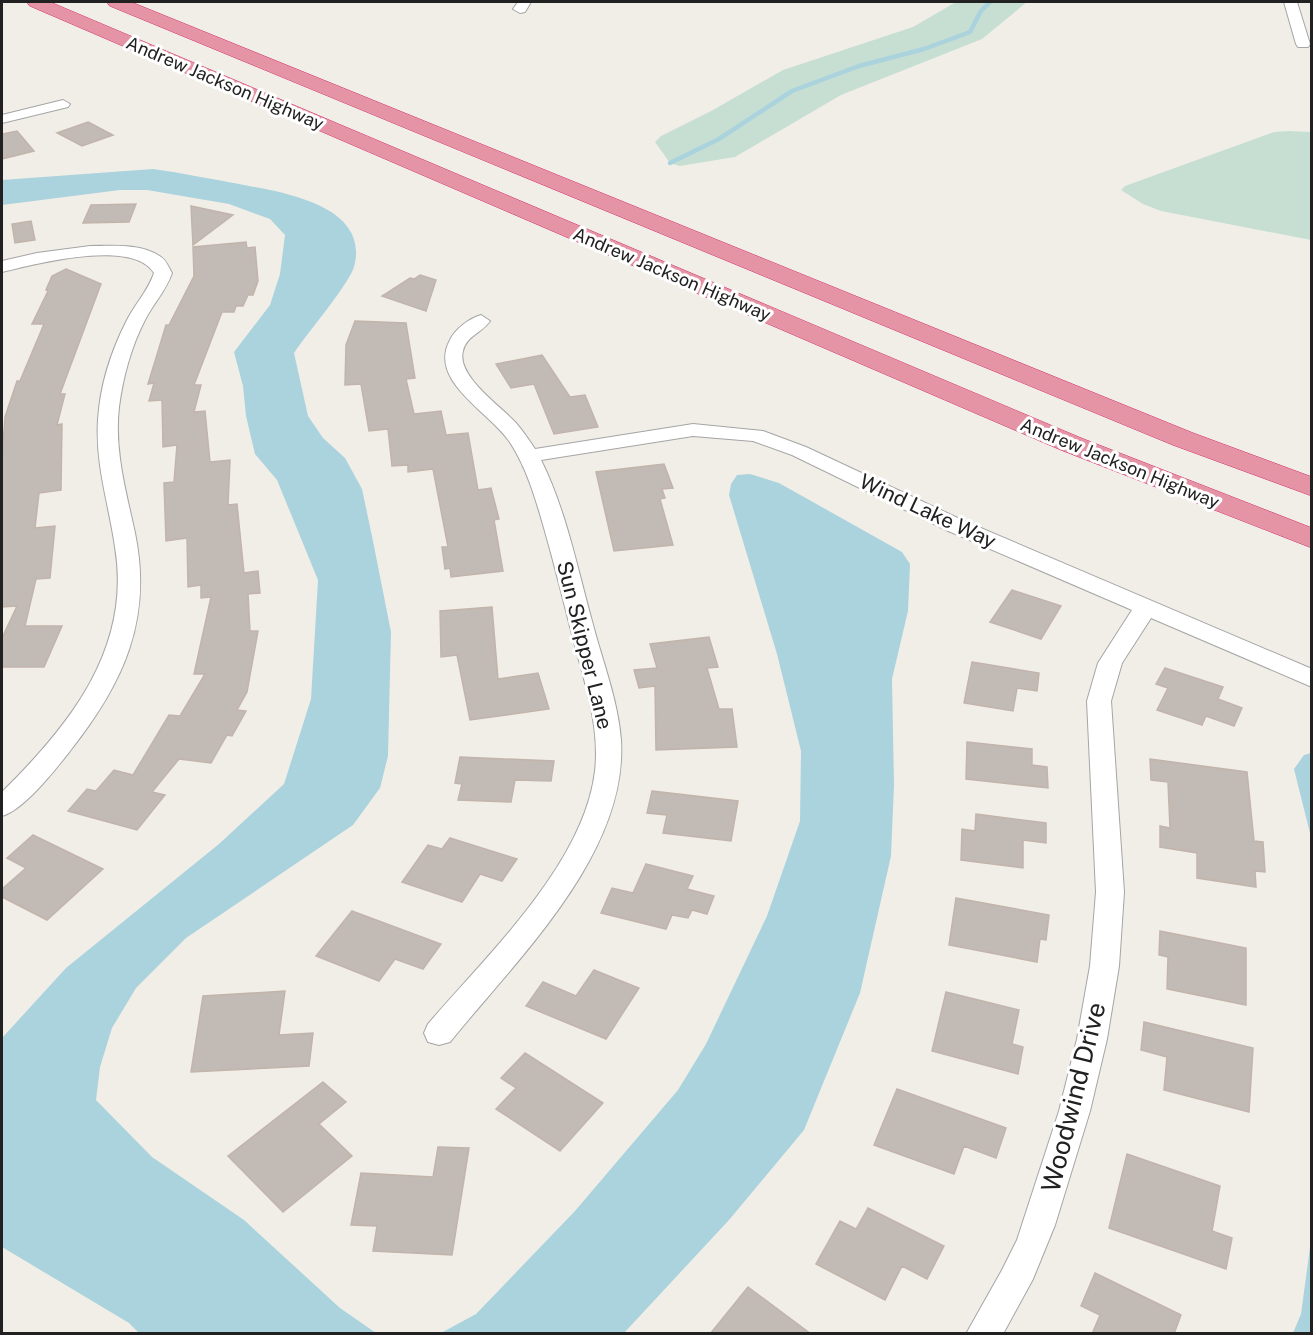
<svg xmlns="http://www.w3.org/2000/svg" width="1313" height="1335" viewBox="0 0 1313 1335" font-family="'Public Sans',sans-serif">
	<rect width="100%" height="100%" fill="#f1eee8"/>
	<path fill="#c6dfd2" d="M956 2H1027L982 39 841 95 735 157 680 166 670 163 655 142 661 136 713 110 783 70 913 27Z
		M1289 131 1311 132V240L1161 211 1143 204 1121 190 1125 186 1274 132Z"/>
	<path fill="#abd3dd" d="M153 169C182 173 211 179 239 184 279 192 371 204 354 267 349 284 306 335 294 353L308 416 323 438 345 458 362 489 372 536 391 632 388 756 380 788 353 825 186 938 136 988 112 1028 100 1067 96 1100 152 1157 244 1220 340 1308 376 1333H139L129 1323 2 1247V1038L66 968 219 844 284 784 311 699 318 580 277 480 255 454 246 416 243 386 234 352 270 305 280 274 285 235 270 219 229 204 147 190H120L2 205V180Z
		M750 474 779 483 902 552 910 564 908 611 892 679 894 785 891 856 860 993 804 1130 729 1220 624 1333H441L476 1314 575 1211 678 1090 706 1044 767 916 800 821 801 751 777 654 729 495 731 484 737 475Z
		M1311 753H1312L1311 837 1294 769 1304 755Z
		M1311 1240V1333H1293L1301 1314Z"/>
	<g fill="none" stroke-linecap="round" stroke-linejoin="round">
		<path stroke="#abd3dd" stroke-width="4.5" d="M670 163 719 139 792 91 859 66 924 49 970 32 981 11 990 2"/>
	</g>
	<path fill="#c2bab5" stroke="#c2b4ab" stroke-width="1.5" d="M88 122 113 135 82 146 57 133Z
		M17 131 34 151 2 159V134Z
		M136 204 129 222 83 223 91 205Z
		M191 206 233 215 193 245Z
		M31 221 35 240 15 243 12 224Z
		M246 242 247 248 255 247 258 281 253 295H248L243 306H236L234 312H222L194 385H201L194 412 205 411 210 462 230 460 228 505 237 504 244 573 258 571 260 593 248 594 250 631H258L247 692 237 710 246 711 232 736 227 735 211 763 179 759 152 792 165 795 137 830 68 811 87 789 96 791 114 770 133 775 169 715 180 716 205 674H194L211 597 201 598V585L188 587 187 538 166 541 164 483 174 482 177 445 163 447 162 400 149 401 154 383 148 384 166 325H169L194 276 193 247Z
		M66 269 101 284 60 394H65L57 425 62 424 61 490 39 493 35 528 55 526 50 578 36 579 25 626H62L44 667H2V638L17 606 2 607V456L5 417 17 381H20L44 324H32L48 291 46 290 52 276Z
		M420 275 436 280 426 311 382 296 410 278 414 279Z
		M355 321 406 323 415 378 406 379 414 414 441 411 446 435 468 433 478 490 491 488 499 519 494 520 503 571 451 577 450 568 445 569 442 547H448L433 469 408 472V465L392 466 388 429 369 431 361 384 345 385 346 345Z
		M542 355 570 397 585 395 598 427 554 434 534 384 511 388 496 364Z
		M664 464 673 488 662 489 665 498 660 499 673 545 614 551 596 472Z
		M1012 590 1061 606 1041 639 990 622Z
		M492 607 498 679 538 673 549 709 470 720 457 655 441 657 440 611Z
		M709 637 718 667 707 668 719 709H732L737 747 656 750 655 686 639 688 634 670 657 668 650 644Z
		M972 662 1039 673 1037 691 1017 688 1013 711 964 703Z
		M1165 668 1223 687 1218 699 1242 708 1234 726 1206 716 1202 725 1157 710 1168 688 1156 684Z
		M967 742 1032 749V765L1047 767 1048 788 966 779Z
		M460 757 554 761 551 781 515 780 511 802 458 800 462 784 455 783Z
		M1150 759 1247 772 1254 841 1263 842 1265 872 1255 871 1256 887 1197 878V853L1160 847V826L1170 828 1168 782 1151 780Z
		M652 791 738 801 731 841 663 833 667 815 647 813Z
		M976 814 1046 823V843L1023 840V868L961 860 962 829 975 831Z
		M33 835 103 869 47 920 2 897V889L26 868 7 858Z
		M450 838 517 859 502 881 480 874 462 902 402 882 428 845 442 849Z
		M646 864 693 876 687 889 714 896 707 914 692 910 688 918 672 915 666 929 601 913 612 888 633 893Z
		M956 898 1049 915 1046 940 1040 939 1037 962 949 945Z
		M352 911 441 944 423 969 395 959 379 981 316 956Z
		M1160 931 1246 948V1005L1167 989 1168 957 1159 955Z
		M594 970 639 988 606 1039 526 1006 543 982 576 996Z
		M285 991 279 1035 313 1033 309 1066 191 1072 203 996Z
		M946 992 1019 1010 1012 1044 1023 1047 1018 1074 932 1051Z
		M1144 1022 1253 1048 1249 1112 1164 1090 1167 1057 1141 1050Z
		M525 1053 603 1103 560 1151 496 1109 516 1088 501 1078Z
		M323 1082 346 1102 319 1124 352 1156 283 1212 228 1156Z
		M897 1089 1006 1128 996 1158 964 1146 954 1174 874 1145Z
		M438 1147 469 1148 452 1255 373 1251 377 1226 351 1225 361 1173 433 1177Z
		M1127 1154 1220 1186 1212 1231 1232 1238 1226 1269 1109 1228Z
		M868 1208 944 1246 927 1279 902 1266 885 1300 816 1264 840 1221 856 1229Z
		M1095 1273 1181 1315 1174 1334H1092L1100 1315 1081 1306Z
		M748 1287 811 1334H710Z"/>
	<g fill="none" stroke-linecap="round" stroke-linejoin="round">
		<g stroke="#a5a5a5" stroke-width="2">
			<path id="street" d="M518 2H531L525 12 520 13 513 9Z
				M1284 2H1297L1310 44 1308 47H1298L1296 44Z
				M63 100 70 104 68 107 2 123V115Z
				M90 246C112 246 142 243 161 257 166 260 169 268 172 273 166 291 153 304 145 320 131 347 123 377 119 407 114 450 126 491 135 533 153 620 123 684 70 751 55 770 24 810 2 816V792C70 725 132 648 115 547 109 505 95 464 98 420 100 386 111 351 127 320 135 304 148 291 154 273 133 238 35 264 2 272V261L37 253Z
				M481 315 490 321C482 333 466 336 463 351 456 376 501 406 516 423 523 431 529 440 535 449L693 424 763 431 806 447 962 520 1312 669V687L1151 618 1122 663 1111 701 1124 892 1119 966 1107 1039 1090 1111 1055 1225 1033 1279 1003 1334H966L1002 1270 1017 1240 1059 1111 1077 1039 1090 966 1096 892 1087 701 1098 663 1132 610 946 530 792 455 753 441 693 436 541 460C566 510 577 567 592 621 602 660 618 700 621 740 628 854 517 959 450 1042L439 1045 428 1042 424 1033 428 1024C487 955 584 864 595 771 600 727 585 684 574 642 564 604 555 566 544 528 536 500 527 469 511 444 492 413 427 382 450 340 455 329 470 318 481 315Z"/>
		</g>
		<g stroke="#d52f6f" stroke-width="1">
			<path id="highway" d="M27 2H50L1081 438 1312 528V548L1061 450 30 6Z
				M107 2H131L1193 433 1312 477V496L1173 445 110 6Z"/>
		</g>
		<use href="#street" fill="#fff" fill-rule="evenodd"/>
		<use href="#highway" fill="#e594a6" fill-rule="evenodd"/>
	</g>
	<g text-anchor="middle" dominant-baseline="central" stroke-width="6" stroke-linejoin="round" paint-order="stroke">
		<g font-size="18" fill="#212121" stroke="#fff">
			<text transform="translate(225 83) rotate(23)">Andrew Jackson Highway</text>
			<text transform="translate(672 274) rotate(23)">Andrew Jackson Highway</text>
			<text transform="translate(1120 463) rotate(22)">Andrew Jackson Highway</text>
		</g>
		<g font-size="21" fill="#212121" stroke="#fff">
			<text transform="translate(928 511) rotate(25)">Wind Lake Way</text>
			<text transform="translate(585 645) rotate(76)">Sun Skipper Lane</text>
		</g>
		<g font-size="26" fill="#212121" stroke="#fff">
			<text transform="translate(1073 1097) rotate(-76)">Woodwind Drive</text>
		</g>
	</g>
	<rect width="1313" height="1335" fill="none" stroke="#212121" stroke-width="6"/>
</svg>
